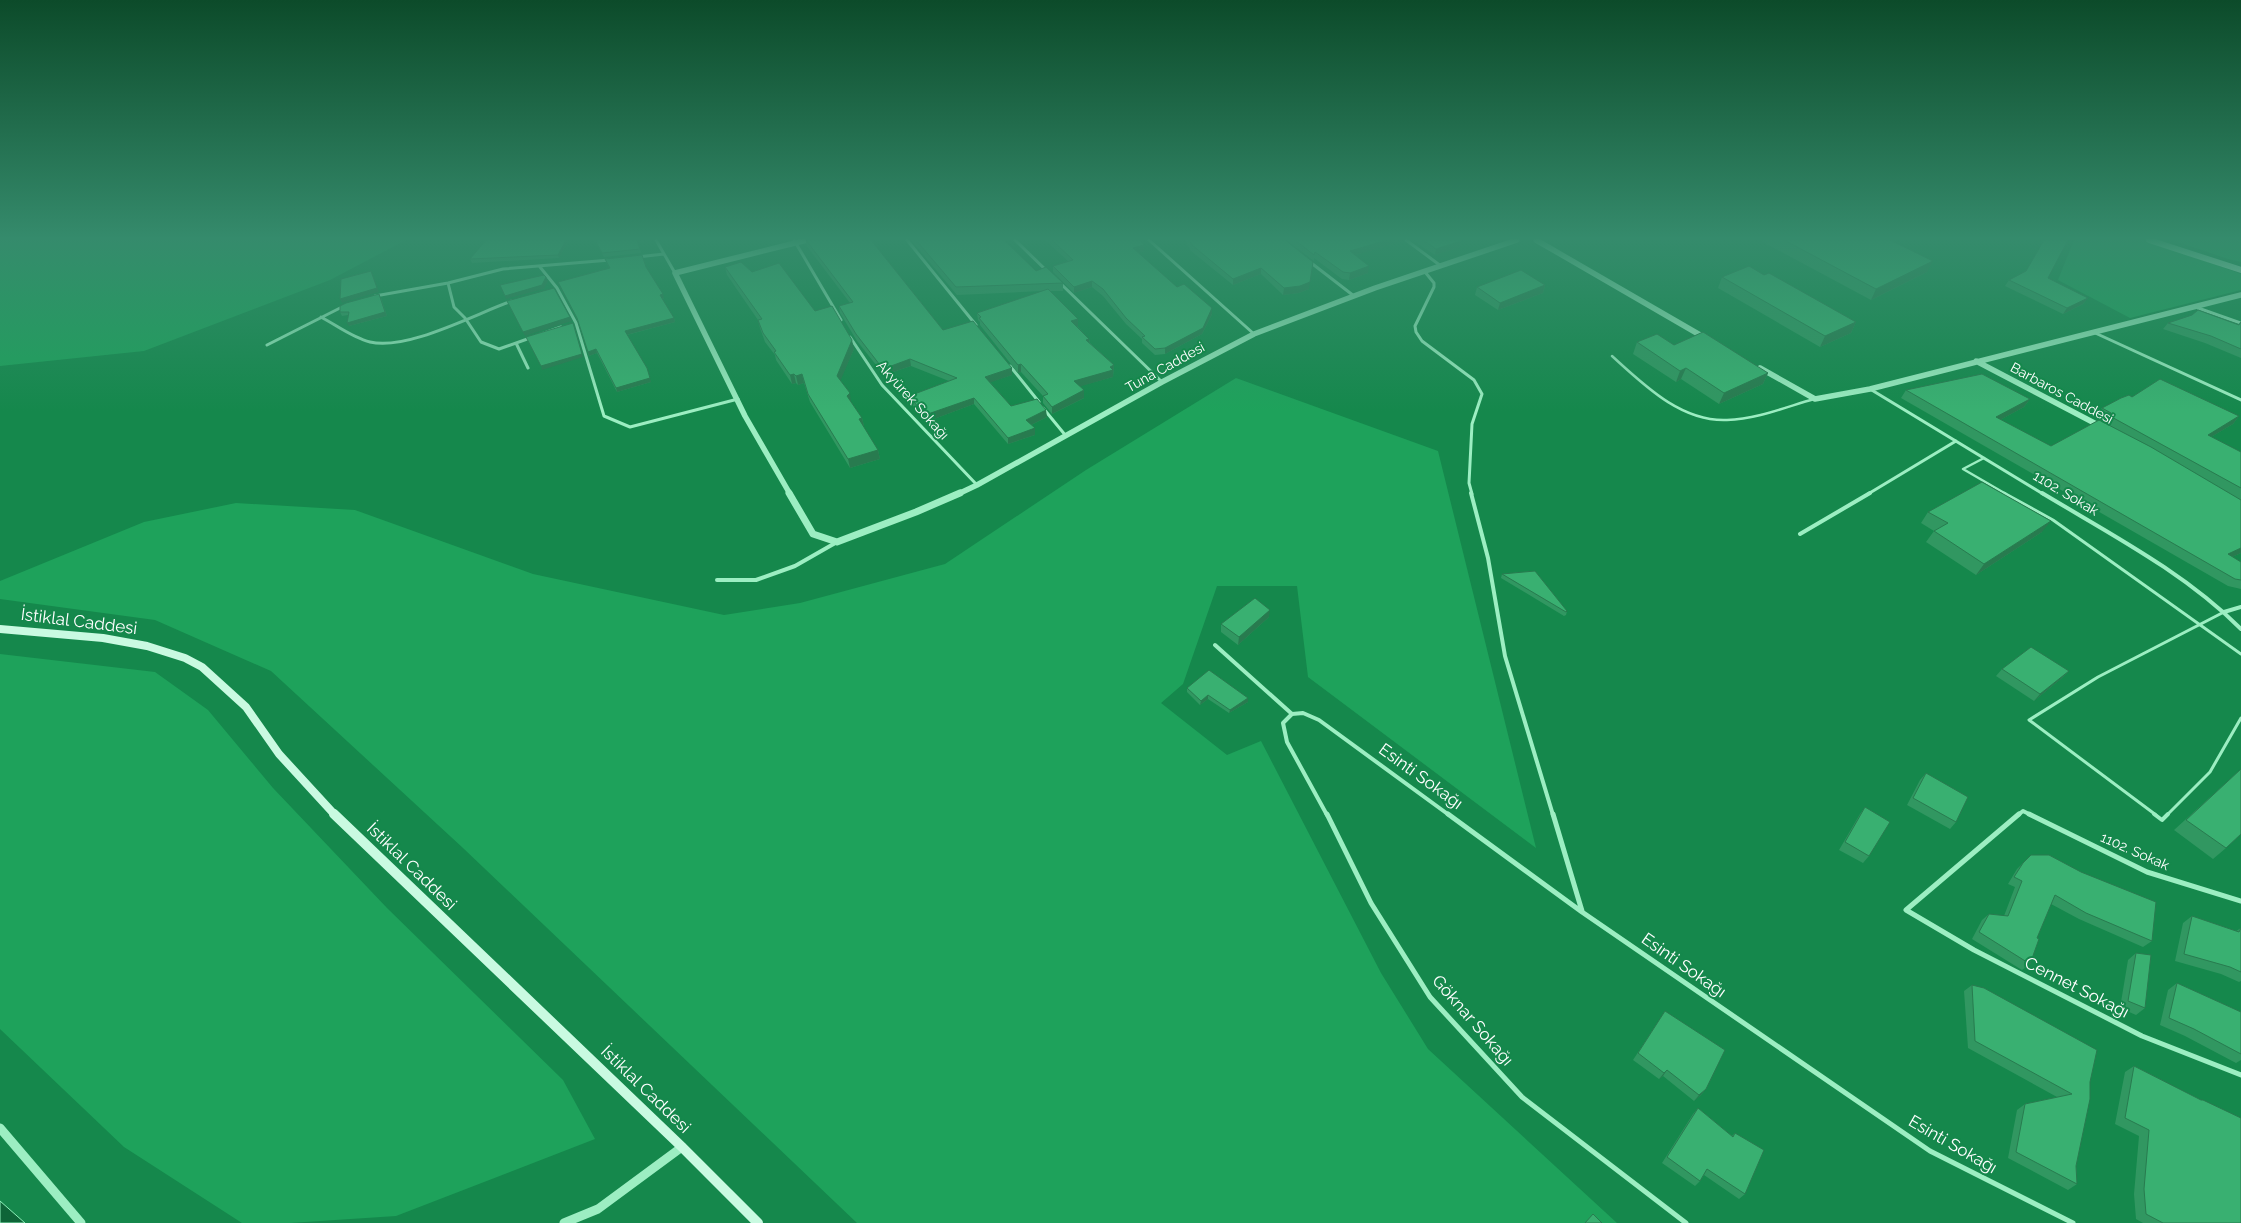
<svg xmlns="http://www.w3.org/2000/svg" width="2241" height="1223" viewBox="0 0 2241 1223" font-family="Raleway,sans-serif">
	<rect width="100%" height="100%" fill="#15884c"/>
	<path fill="#1ea25b" d="M0 240H406L330 280 144 351 0 366Z
		M2074 240H2147L2241 274V290L2130 318 2058 280Z
		M2172 240H2241V262L2228 259Z
		M1236 378 1438 451 1536 848 1308 677 1297 586H1217L1183 684 1161 703 1227 755 1261 741 1381 973 1428 1049 1617 1223H857L463 848 271 671 155 620 0 599V581L144 522 236 503 355 510 533 574 724 615 800 603 945 564 1086 470Z
		M0 654 155 672 208 710 273 788 387 908 563 1080 595 1139 396 1216 290 1223H242L124 1147 0 1029Z"/>
	<path fill="#0e6538" stroke="#8ef1ba" d="M0 1201 25 1223H0Z"/>
	<g fill="none" stroke-linecap="round" stroke-linejoin="round">
		<path stroke="#9ceec2" stroke-width="2.5" d="M1612 356C1644 385 1681 422 1727 420 1757 419 1786 407 1814 399
			M1984 458 1963 469 2006 494"/>
		<path stroke="#9ceec2" stroke-width="3" d="M2004 493 2053 520 2241 654
			M2156 815 2029 720 2098 677 2224 612
			M2167 815 2210 772 2241 718"/>
		<path stroke="#9ceec2" stroke-width="4" d="M2154 814 2162 820 2168 814"/>
		<path stroke="#9ceec2" stroke-width="3" d="M656 240 675 273
			M794 240 841 320
			M907 240 976 325
			M1015 240 1048 272
			M1149 240 1254 334
			M1406 240 1441 266
			M637 257 664 254
			M1310 262 1354 296
			M540 267 557 288 576 323 604 416 630 427 738 399
			M1425 272 1434 283V287L1415 326 1416 332 1422 341 1474 380 1482 394 1472 424 1469 483 1472 494
			M1059 282 1162 382
			M448 283 454 307 465 318 481 342 499 349 561 327
			M375 296 448 283 503 269 610 260
			M2198 308 2241 323
			M321 317C336 325 353 338 370 342 407 351 475 314 512 301
			M2093 332 2241 400
			M850 337 882 385 977 485
			M516 343 528 368
			M267 345 344 306
			M1010 366 1039 402
			M1870 389 2043 494
			M1043 408 1066 436
			M1868 494 1956 441"/>
		<path stroke="#9ceec2" stroke-width="4" d="M1471 493 1488 558 1505 656 1553 815
			M2042 493C2110 534 2184 572 2241 629
			M1800 534 1870 493
			M717 580H756L795 566 837 542
			M2224 612 2241 607
			M1215 645 1292 714
			M1292 714 1303 713 1319 720 1449 815
			M1292 714 1283 723 1287 742 1327 815
			M2018 815 2023 811 2031 815"/>
		<path stroke="#9ceec2" stroke-width="5" d="M1327 814 1371 903 1430 997 1522 1097 1686 1223
			M1448 814 1582 912 1930 1151 2073 1223
			M1553 814 1582 911
			M2019 814 1906 910 1974 950 2142 1036 2241 1075
			M2029 814 2147 872 2241 901"/>
		<path stroke="#9ceec2" stroke-width="5.5" d="M1536 240 1707 339
			M1976 361 2102 427
			M1760 368 1815 399 1870 389 2241 295
			M790 494 745 416 675 273 807 240
			M958 494 977 485 1162 382 1254 334 1375 288 1517 240"/>
		<path stroke="#9ceec2" stroke-width="7" d="M789 493 813 534 837 542 916 512 960 493"/>
		<path stroke="#9ceec2" stroke-width="9" d="M0 1128 81 1223
			M564 1223 598 1209 682 1147"/>
		<path stroke="#c9fae1" stroke-width="6" d="M2149 240 2241 270"/>
		<path stroke="#c9fae1" stroke-width="8" d="M0 629 103 638 147 646 185 658 202 667 246 707 279 754 335 815"/>
		<path stroke="#c9fae1" stroke-width="10" d="M334 814 682 1147 758 1223"/>
	</g>
	<path fill="#319761" d="M569 240 559 258 472 263 470 259Z
		M594 240H648L638 243 641 253 604 257Z
		M806 240H871L943 330 1012 368V375L990 382 1011 406 1047 417 1031 425 1035 435 1008 444 974 404 926 422 910 402 909 396 949 381 911 366 884 375 857 341 840 313 839 306 850 303 806 245Z
		M911 240H1004L1036 271 1063 283V291H1050L1078 326H1077L1089 339 1090 343 1114 365 1113 377 1080 386 1084 390V398L1052 414 1043 403V396L1021 372 1018 373 980 325V322L978 320 977 313 1042 291 957 295Z
		M1045 240H1139L1144 251 1138 253 1177 287 1212 308V314L1202 334 1165 354 1155 355 1142 343V339L1126 324 1103 296 1092 287 1074 293 1053 272V266L1068 261Z
		M1185 240H1285L1309 289 1299 293 1283 295 1261 274 1233 285 1191 251Z
		M1286 240H1404L1403 241 1355 255 1368 273 1349 280 1342 279 1314 258V261Z
		M1412 240H1459L1461 241 1460 247 1435 255Z
		M1764 240H1890L1927 272 1871 300 1763 242Z
		M605 259 646 267 664 298 662 299 674 318 675 322 627 335 651 382 617 392 597 353 589 356 578 321 558 282 609 268Z
		M725 267 752 272 815 311 854 349 840 380 851 402 862 418 864 426 863 427 878 450 880 459 850 468 810 402 804 383 798 385 796 383 792 384 776 360 775 355 765 342 760 328 758 320 727 275Z
		M1722 277 1856 322 1851 333 1820 347 1718 288Z
		M2009 280 2088 298 2083 304 2063 314 2005 286Z
		M1545 285 1543 293 1498 310 1475 295 1477 287Z
		M381 298 387 316 349 326 348 315 342 316 340 312Z
		M2241 321V358L2205 343 2163 329 2168 323 2238 325Z
		M1637 342 1674 345 1768 373 1763 384 1719 404 1681 379 1676 382 1633 354Z
		M1906 390 2030 399 2024 407 2000 420 2051 446 2103 422 2104 420 2096 416 2102 408 2132 397 2239 416 2233 424 2211 437 2241 452V553L2232 557 2241 562V589L2228 586 1901 398Z
		M1928 512 2042 532 1976 575 1926 542 1934 531 1921 523Z
		M1502 574 1567 611 1566 615 1564 616 1501 578Z
		M1269 617 1238 645 1221 632V624Z
		M2002 669 2069 671 2062 678 2034 701 1996 676Z
		M1187 688 1248 698V702L1229 713 1208 699 1200 705 1187 692Z
		M2241 769V834L2226 848 2213 859 2174 830Z
		M1926 773 1956 822 1950 829 1907 805 1920 780Z
		M1865 807 1869 856 1863 863 1839 850 1860 814Z
		M2031 855 2152 941 2143 947 2079 919 2051 904 2037 938 2030 964 2022 970 1972 939 1982 920 1989 914 2004 916 2015 887 2008 884 2017 869Z
		M2192 916 2236 931 2241 928V981L2239 982 2221 974 2175 961 2183 923Z
		M2136 953 2145 1008 2136 1015 2120 1008 2128 960Z
		M2177 983 2241 1012V1060L2236 1063 2185 1036 2160 1025 2168 990Z
		M1972 985 2090 1082 2076 1166 2077 1184 2068 1190 2008 1158 2017 1110 2025 1104 2057 1097 1968 1048 1964 991Z
		M1665 1011 1706 1089 1701 1095 1694 1101 1663 1076 1659 1079 1633 1060Z
		M2134 1066 2201 1100 2241 1223H2143L2136 1219 2134 1194 2139 1136 2115 1124 2125 1072Z
		M1698 1108 1732 1136 1735 1133 1745 1194 1739 1199 1704 1175 1700 1181 1695 1186 1662 1163 1693 1114Z"/>
	<path fill="#287b4f" d="M566 240H569L559 258 558 255Z
		M637 240H648L638 243Z
		M1387 240H1404L1403 241 1349 257 1350 251Z
		M1461 241 1460 247 1435 255 1436 249Z
		M1144 245V251L1133 255V248Z
		M1933 261 1927 272 1871 300 1876 289Z
		M1313 262 1309 289 1299 293 1283 295 1284 288Z
		M1369 266 1368 273 1349 280 1350 273Z
		M1261 268V274L1233 285V279Z
		M371 271 379 292 342 303 340 299Z
		M546 277 548 281 544 289 506 299 505 296Z
		M1092 281V287L1074 293V287Z
		M1545 285 1543 293 1498 310 1500 303Z
		M379 294 387 316 349 326 347 323Z
		M663 294 664 298 661 299 660 295Z
		M2088 298 2083 304 2063 314 2067 308Z
		M1212 308V314L1202 334 1165 354V348Z
		M570 317 572 321 525 336 523 332Z
		M674 318 675 322 626 335 625 331Z
		M1078 319V326L1071 328V321Z
		M1856 322 1851 333 1820 347 1825 336Z
		M574 327 583 357 542 370 541 366Z
		M1089 339 1090 346 1086 340Z
		M852 340 854 349 839 384 837 376Z
		M596 349 597 353 589 356 588 352Z
		M910 359 911 366 884 375 883 369Z
		M1021 364V372L1018 373V365Z
		M1114 365 1113 377 1075 388 1074 381Z
		M1012 368V375L986 384 985 377Z
		M1686 368 1681 379 1676 382 1680 371Z
		M648 371 651 382 617 392 616 388Z
		M1768 373 1763 384 1719 404 1724 393Z
		M794 374 796 383 792 384 790 375Z
		M802 374 804 383 798 385 796 376Z
		M1084 390V398L1052 414V407Z
		M850 393 851 402 847 396Z
		M974 398V404L926 422 925 415Z
		M2030 399 2024 407 1991 425 1996 417Z
		M1046 410 1047 417 1027 427 1026 420Z
		M2239 416 2233 424 2201 443 2208 435Z
		M862 418 864 426 860 428 859 419Z
		M1035 428V435L1008 444V438Z
		M878 450 880 459 850 468 848 459Z
		M2051 521 2042 532 1976 575 1984 564Z
		M2241 548V553L2221 562 2228 554Z
		M1270 610 1269 617 1238 645 1239 637Z
		M2069 671 2062 678 2034 701 2040 694Z
		M1208 695V699L1200 705 1201 701Z
		M1248 698V702L1229 713 1230 710Z
		M1667 1070 1663 1076 1659 1079 1664 1073Z
		M1706 1089 1701 1095 1694 1101 1699 1095Z"/>
	<path fill="#39b071" stroke="#287b4f" d="M486 240H566L558 255 470 259Z
		M595 240H637L640 249 602 253Z
		M806 240H871L943 330 973 321 1012 368 985 377 1011 406 1037 399 1046 410 1026 420 1035 428 1008 438 974 398 925 415 909 396 957 378 910 359 883 369 856 334 839 306 853 302Z
		M916 240H1004L1036 271 1046 267 1063 283 956 287Z
		M1052 240H1139L1144 245 1133 248 1177 287 1184 284 1212 308 1203 328 1165 348 1155 349 1142 337 1145 336 1126 318 1103 289 1092 281 1074 287 1053 266 1073 260Z
		M1189 240H1285L1313 262 1310 282 1300 286 1284 288 1261 268 1233 279 1192 245Z
		M1295 240H1387L1350 251 1369 266 1350 273 1343 272 1315 252 1314 255Z
		M1423 240H1459L1461 241 1436 249Z
		M1784 240H1890L1933 261 1876 289Z
		M2044 240H2068L2048 278 2088 298 2067 308 2009 280 2026 271Z
		M642 255 646 267 663 294 660 295 674 318 625 331 647 368 650 378 616 388 596 349 588 352 577 318 558 282 610 268 605 259Z
		M741 262 752 272 779 263 815 311 832 306 852 340 837 376 850 393 847 396 862 418 859 419 878 450 848 459 808 394 802 374 796 376 794 374 790 375 774 352 776 351 763 333 758 320 762 319 725 267Z
		M1749 266 1764 275 1769 273 1856 322 1825 336 1722 277Z
		M1521 270 1545 285 1500 303 1477 287Z
		M371 271 377 288 340 299 341 279Z
		M544 275 546 277 542 285 505 296 500 285Z
		M554 288 570 317 523 332 507 301Z
		M1048 289 1078 319 1071 321 1089 339 1086 340 1114 365 1110 367 1113 370 1074 381 1084 390 1052 407 1043 396 1048 394 1021 364 1018 365 979 318 981 317 977 313Z
		M379 294 385 312 347 323 349 312H340V306L346 303Z
		M2198 310 2239 325 2241 322V349L2211 336 2168 323 2192 315Z
		M573 323 582 354 541 366 526 337Z
		M1703 332 1768 373 1724 393 1686 368 1680 371 1637 342 1657 334 1674 345Z
		M1982 374 2030 399 1996 417 2051 446 2099 420 2151 447 2241 500V548L2228 554 2241 562V580L2235 579 1906 390Z
		M2160 379 2239 416 2208 435 2241 452V488L2108 415 2111 413 2102 408 2121 398 2129 395 2132 397Z
		M1982 482 2051 521 1984 564 1934 531 1948 523 1928 512Z
		M1535 571 1567 611 1566 612 1502 574Z
		M1255 598 1270 610 1239 637 1221 624Z
		M2031 647 2069 671 2040 694 2002 669Z
		M1209 670 1248 698 1230 710 1208 695 1201 701 1187 688Z
		M2241 769V834L2226 848 2186 820Z
		M1926 773 1968 797 1956 822 1913 798Z
		M1865 807 1890 822 1869 856 1845 842Z
		M2031 855H2049L2081 872 2156 902 2152 941 2086 913 2055 895 2037 938 2039 939 2030 964 1979 932 1989 914 2008 916 2022 881 2014 877 2023 863Z
		M2192 916 2239 932 2241 928V972L2230 967 2184 954Z
		M2136 953 2151 955 2145 1008 2128 1001Z
		M2177 983 2241 1012V1054L2194 1029 2169 1018Z
		M1972 985 1984 988 2097 1050 2090 1082V1099L2076 1166 2077 1184 2016 1152 2025 1104 2072 1094 1975 1041Z
		M1665 1011 1725 1050 1706 1089 1699 1095 1667 1070 1664 1073 1638 1053Z
		M2134 1066 2201 1100H2203L2241 1118V1223H2163L2146 1214 2144 1189 2149 1130 2125 1118Z
		M1698 1108 1733 1137 1735 1133 1764 1150 1745 1194 1707 1169 1700 1181 1667 1157Z
		M1593 1214 1602 1223H1585Z"/>
	<linearGradient id="sky" x2="0" y2="1"><stop stop-color="#0c4b2a"/><stop offset="0.58" stop-color="#358b6c"/><stop offset="1" stop-color="#358b6c" stop-opacity="0"/></linearGradient>
	<rect width="2241" height="411" fill="url(#sky)"/>
	<g text-anchor="middle" dominant-baseline="central" stroke-width="4" stroke-linejoin="round" paint-order="stroke">
		<g font-size="14" fill="#fff" stroke="#15884c">
			<text transform="translate(1165 367) rotate(-29)">Tuna Caddesi</text>
			<text transform="translate(2062 393) rotate(28)">Barbaros Caddesi</text>
			<text transform="translate(913 400) rotate(48)">Akyürek Sokağı</text>
			<text transform="translate(2066 493) rotate(31)">1102. Sokak</text>
			<text transform="translate(2135 851) rotate(24)">1102. Sokak</text>
		</g>
		<g font-size="17" fill="#fff" stroke="#15884c">
			<text transform="translate(79 621) rotate(7)">İstiklal Caddesi</text>
			<text transform="translate(1421 776) rotate(36)">Esinti Sokağı</text>
			<text transform="translate(412 866) rotate(44)">İstiklal Caddesi</text>
			<text transform="translate(1684 965) rotate(35)">Esinti Sokağı</text>
			<text transform="translate(2077 987) rotate(27)">Cennet Sokağı</text>
			<text transform="translate(1473 1020) rotate(49)">Göknar Sokağı</text>
			<text transform="translate(646 1089) rotate(44)">İstiklal Caddesi</text>
			<text transform="translate(1953 1144) rotate(30)">Esinti Sokağı</text>
		</g>
	</g>
</svg>
